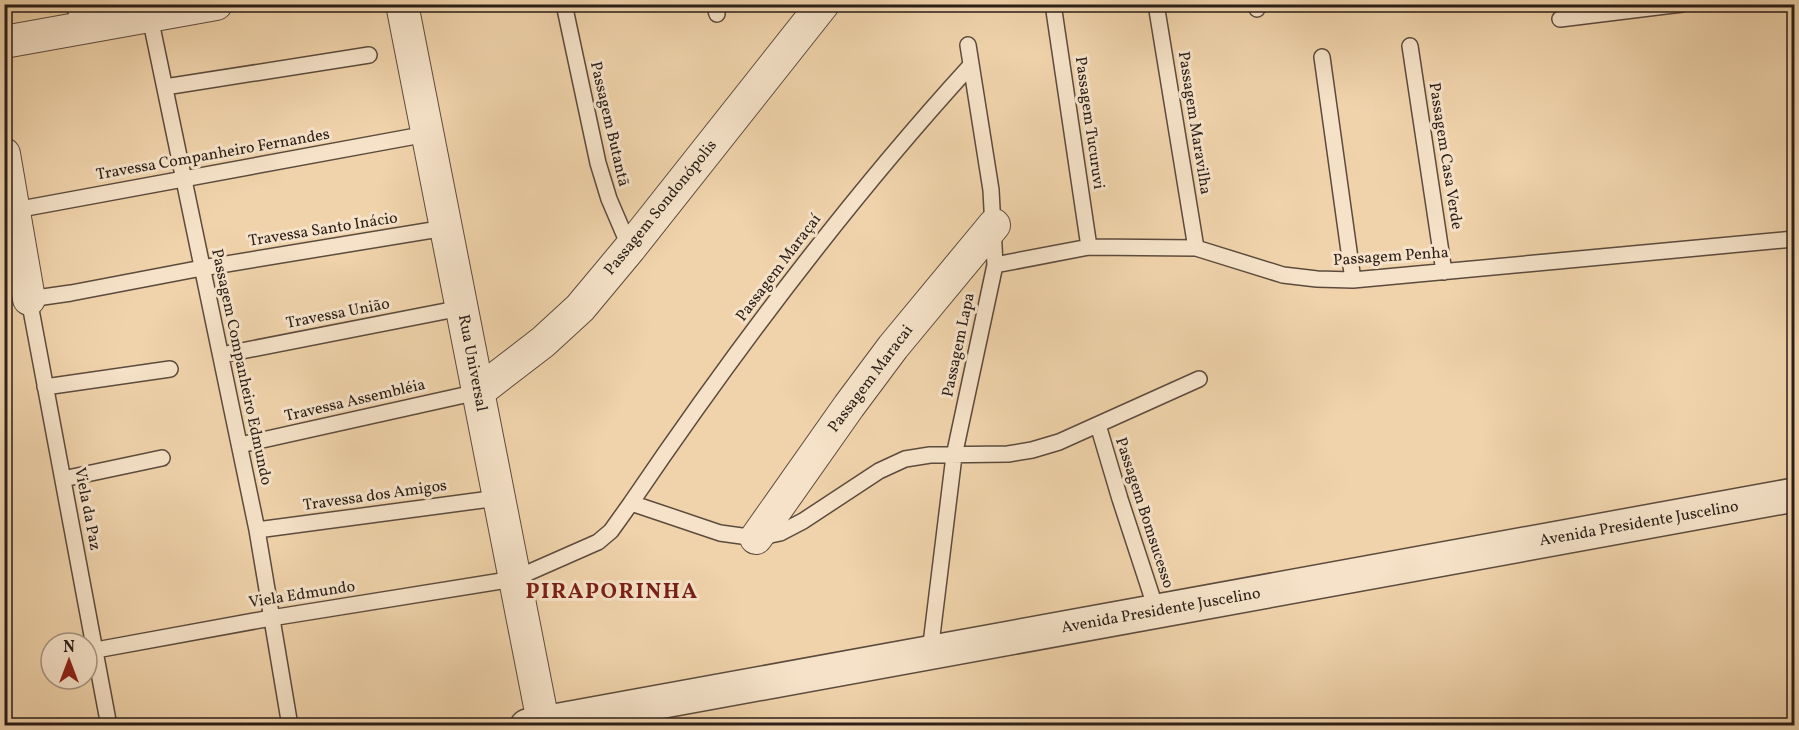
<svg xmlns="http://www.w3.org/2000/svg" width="1799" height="730" viewBox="0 0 1799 730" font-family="Vollkorn,serif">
	<rect width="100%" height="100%" fill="#f0d3ab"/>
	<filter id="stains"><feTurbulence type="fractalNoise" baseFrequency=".00333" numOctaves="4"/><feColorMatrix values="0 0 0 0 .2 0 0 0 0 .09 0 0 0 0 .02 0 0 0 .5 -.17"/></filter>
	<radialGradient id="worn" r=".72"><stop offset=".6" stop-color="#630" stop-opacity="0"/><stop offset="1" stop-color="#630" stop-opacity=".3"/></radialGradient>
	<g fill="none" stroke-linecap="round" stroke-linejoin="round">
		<g stroke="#5c4b3d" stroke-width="18">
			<path id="service" d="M74 4 81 29
				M564 4 598 163 609 199 630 248
				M714 4 717 14
				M1053 4 1089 247
				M1156 4 1196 248
				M1257 4V9
				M150 17 257 530 290 726
				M1560 19 1682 4
				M1410 46 1444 272
				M1322 57 1353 280
				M165 87 369 55
				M10 211 427 134
				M995 265 1089 247 1196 248 1283 275 1317 279 1353 280 1794 239
				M221 355 461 308
				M45 387 170 369
				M1098 425 1120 499 1157 612
				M240 445 478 392
				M63 479 162 458
				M631 503C735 350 846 202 971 65
				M257 530 498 498
				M96 650 271 618 514 579 598 542 611 531 631 503 720 533 756 538 780 533 803 521 879 471 905 459 930 455 1008 454 1032 450 1059 442 1199 379
				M930 652 954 456 995 265 991 190 968 45
				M109 726 29 299 71 293 202 268 445 228"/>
		</g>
		<g stroke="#5c4b3d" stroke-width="34">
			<path id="minor" d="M402 4 543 722
				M4 42 216 4
				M4 154 29 299
				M478 392 543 342 580 308 630 248 823 4
				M756 538 849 406 893 347 994 225"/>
		</g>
		<g stroke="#5c4b3d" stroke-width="36">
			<path id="tertiary" d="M527 726 1794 495"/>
		</g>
		<use href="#service" stroke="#f5e2c8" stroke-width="15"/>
		<use href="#minor" stroke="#f5e2c8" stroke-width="32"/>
		<use href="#tertiary" stroke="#f5e2c8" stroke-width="33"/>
	</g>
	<g text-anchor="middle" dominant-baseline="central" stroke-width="6" stroke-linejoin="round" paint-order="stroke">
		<g font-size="16" fill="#2a1e18" stroke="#f5e2c8">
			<text transform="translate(1089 123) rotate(82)">Passagem Tucuruvi</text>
			<text transform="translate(1194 123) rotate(81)">Passagem Maravilha</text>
			<text transform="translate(609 124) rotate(77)">Passagem Butantã</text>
			<text transform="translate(213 155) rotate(-10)">Travessa Companheiro Fernandes</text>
			<text transform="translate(1445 156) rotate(81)">Passagem Casa Verde</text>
			<text transform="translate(661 208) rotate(-51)">Passagem Sondonópolis</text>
			<text transform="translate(323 230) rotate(-9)">Travessa Santo Inácio</text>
			<text transform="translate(1391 257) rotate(-4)">Passagem Penha</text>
			<text transform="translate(779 268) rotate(-53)">Passagem Maraçaí</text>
			<text transform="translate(338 314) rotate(-11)">Travessa União</text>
			<text transform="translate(959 345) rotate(-78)">Passagem Lapa</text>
			<text transform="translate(472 363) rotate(79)">Rua Universal</text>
			<text transform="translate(241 367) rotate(78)">Passagem Companheiro Edmundo</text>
			<text transform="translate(871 379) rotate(-53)">Passagem Maracai</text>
			<text transform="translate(355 401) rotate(-13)">Travessa Assembléia</text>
			<text transform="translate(375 496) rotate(-8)">Travessa dos Amigos</text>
			<text transform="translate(87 509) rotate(79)">Viela da Paz</text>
			<text transform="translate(1144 513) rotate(72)">Passagem Bomsucesso</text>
			<text transform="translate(1639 524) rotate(-10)">Avenida Presidente Juscelino</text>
			<text transform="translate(302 595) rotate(-9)">Viela Edmundo</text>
			<text transform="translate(1161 611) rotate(-10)">Avenida Presidente Juscelino</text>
		</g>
		<g font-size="22" font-weight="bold" letter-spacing="1.5" fill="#7a1f14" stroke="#f5e2c8">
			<text x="612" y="592">PIRAPORINHA</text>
		</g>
	</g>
	<rect width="1799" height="730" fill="none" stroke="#f0d3ab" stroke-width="24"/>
	<rect x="6" y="6" width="1787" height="718" fill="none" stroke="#2a1e18" stroke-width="3"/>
	<rect x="12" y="12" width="1775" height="706" fill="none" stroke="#2a1e18" stroke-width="1.5"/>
	<g transform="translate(69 661)"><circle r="28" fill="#f5e2c8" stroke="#a49482" stroke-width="1.5"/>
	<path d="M0-4.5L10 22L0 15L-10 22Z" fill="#8f2418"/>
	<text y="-9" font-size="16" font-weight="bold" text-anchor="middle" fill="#2a1e18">N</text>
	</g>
	<rect width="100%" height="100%" filter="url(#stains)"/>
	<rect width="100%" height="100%" fill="url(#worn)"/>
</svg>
